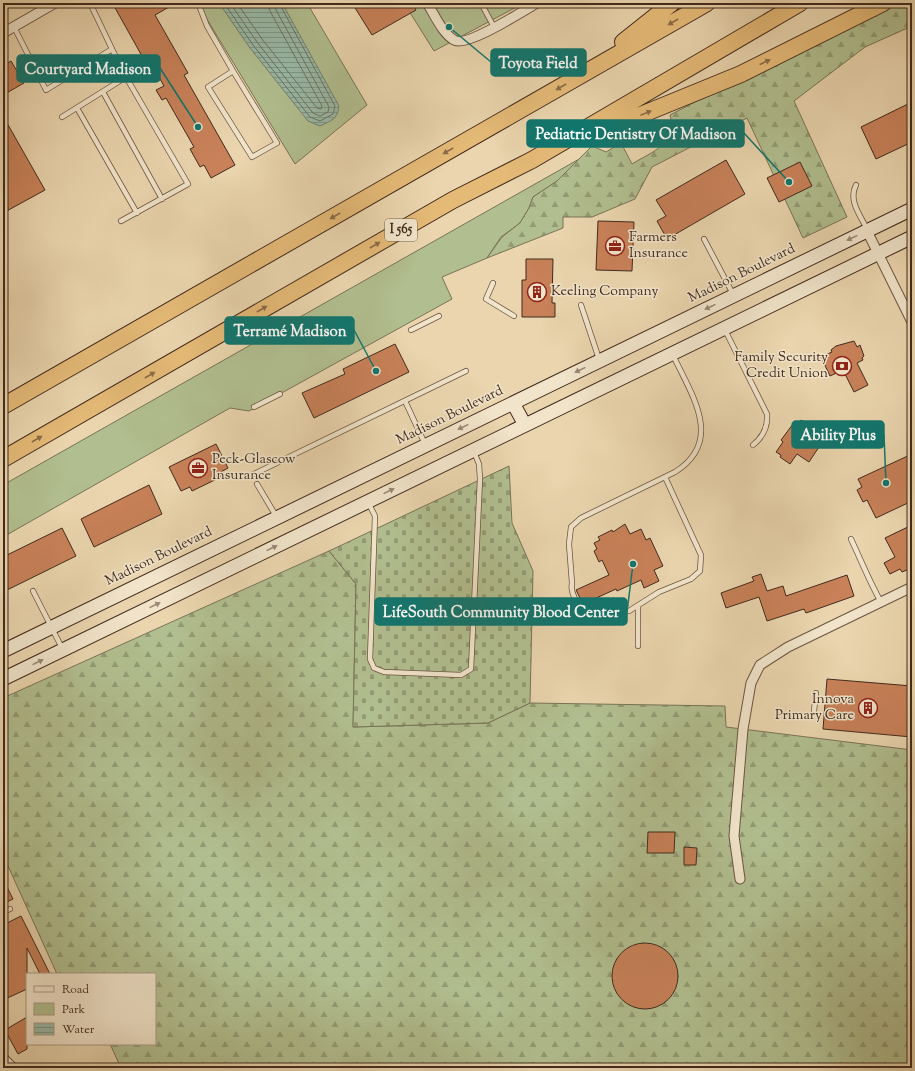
<svg xmlns="http://www.w3.org/2000/svg" width="915" height="1071" viewBox="0 0 915 1071" font-family="'Sorts Mill Goudy',serif">
	<defs>
		<pattern id="forest-firs" width="22" height="20" patternUnits="userSpaceOnUse"><rect width="22" height="20" fill="#b1be8f"/><path d="M5 1l3.5 6h-7zM16 11l3.5 6h-7z" fill="#929b74"/></pattern>
		<pattern id="cemetery-stones" width="16" height="16" patternUnits="userSpaceOnUse"><rect width="16" height="16" fill="#b1be8f"/><path d="M2 7V4a2 2 0 0 1 4 0v3zM10 15v-3a2 2 0 0 1 4 0v3z" fill="#929b74"/></pattern>
		<pattern id="water-rules" width="6" height="5" patternUnits="userSpaceOnUse"><rect width="6" height="5" fill="#98b9a7"/><path d="M0 2.5h6" fill="none" stroke="#7e9787"/></pattern>
	</defs>
	<rect width="100%" height="100%" fill="#ead5ae"/>
	<filter id="stains"><feTurbulence type="fractalNoise" baseFrequency=".005" numOctaves="4"/><feColorMatrix values="0 0 0 0 .2 0 0 0 0 .09 0 0 0 0 .02 0 0 0 .5 -.17"/></filter>
	<radialGradient id="worn" r=".72"><stop offset=".6" stop-color="#630" stop-opacity="0"/><stop offset="1" stop-color="#630" stop-opacity=".3"/></radialGradient>
	<path fill="#b1be8f" stroke="#797456" d="M197 3H307L367 105 295 164Z
		M404 3H524L434 51Z
		M581 158 557 181 533 197 529 208 520 223 501 237 487 258 442 277 452 299 249 411 230 408 3 537V485Z"/>
	<path fill="url(#forest-firs)" stroke="#797456" d="M894 3H912V26L865 47 794 101 847 217 803 238 747 118 652 167 635 199 592 217H563V228L487 258 502 237 520 223 529 208 533 197 557 181 592 146 606 152 621 143 632 164C653 151 678 144 670 115L769 63Z
		M329 551 356 584 353 727 488 723 530 703 725 706 726 727 912 750V1068H121L110 1044H155V974H57L3 855V698Z"/>
	<path fill="url(#cemetery-stones)" stroke="#797456" d="M509 466 512 523 533 571 530 703 488 723 353 727 356 584 329 551Z"/>
	<path fill="url(#water-rules)" stroke="#758070" d="M219 3H282L339 106C337 120 332 120 320 126L308 121 250 48Z"/>
	<g fill="none" stroke-linecap="round" stroke-linejoin="round">
		<path stroke="#6c7262" stroke-width="1" d="M224 3 253 45 310 117 320 121 333 114 335 106 279 3
			M230 3 257 42 313 113 320 116 328 112 329 107 275 8 274 3
			M237 3 262 39 317 108 321 109 322 106 270 11 268 3"/>
	</g>
	<path fill="#c88159" stroke="#412a1d" d="M119 3H176L155 15 188 73 184 75 235 165 211 178 204 165 200 167 190 149 194 147 166 98 162 100 156 90 164 86 151 63 147 65 114 6Z
		M352 3H412L416 10 372 35Z
		M11 61 24 83 3 95V66Z
		M912 102V142L876 159 861 127Z
		M3 116 45 190 3 213Z
		M726 160 745 194 667 239 657 221 666 216 656 200Z
		M800 162 812 186 779 202 767 178Z
		M598 221 634 222 632 271 596 270Z
		M526 259H553L552 303H555V317H522V280H526Z
		M854 341 857 347 860 345 864 356 862 358 863 360 857 363 868 385 854 392 843 370 830 376 821 357 832 352 831 350 836 346Z
		M395 344 409 372 314 418 302 393 345 374 343 369Z
		M801 420 812 428 808 434 811 436 809 439 819 447 809 462 797 454 790 464 780 457 781 455 776 452 783 442 781 440 793 424 797 426Z
		M216 444 228 468 219 473 221 477 192 491 190 487 181 491 169 467Z
		M912 454V501L876 518 867 500 863 502 857 490 862 487 858 479Z
		M149 485 162 514 94 547 81 519Z
		M625 524 630 534 641 529 646 540 650 538 663 566 654 570 659 581 644 588 641 580 617 591 616 589 583 604 576 590 609 575 602 560 599 562 594 551 597 549 594 543 600 540 598 537 612 530 613 532Z
		M912 525V568L902 572 900 569 890 574 884 563 895 557 885 538Z
		M62 528 76 556 3 592V557Z
		M761 574 767 591 783 586 786 596 847 575 854 596 806 613 804 609 767 621 759 597 726 608 721 593 754 581 752 577Z
		M827 679 912 686V737L823 729Z
		M648 832H675L674 853H647Z
		M684 847 697 848 696 865H684Z
		M3 879 13 899 5 903 3 899Z
		M21 916 50 974H40L27 948V989L3 1000V925Z
		M612 976a33 33 0 1 1 66 0a33 33 0 1 1-66 0Z
		M27 1017V1049L18 1054 5 1030Z"/>
	<g fill="none" stroke-linecap="round" stroke-linejoin="round">
		<g stroke="#6b5541" stroke-width="6">
			<path id="lane" d="M90 3 112 49
				M198 3 207 26 233 71
				M481 3 494 27
				M14 27 46 90 112 49 126 77
				M233 71 277 143 252 157 208 87Z
				M103 92 162 199
				M77 108 137 213
				M62 117 126 77 188 184 121 221
				M856 185C848 200 860 215 867 229
				M704 239 733 294
				M493 283 486 299 514 316
				M581 305 599 359
				M411 330 439 316
				M725 330 767 414C768 426 763 437 753 445
				M405 401 425 444
				M254 407 280 394
				M252 475 466 371
				M665 477 701 555 700 571 691 579 659 592 629 611H585C577 606 570 592 572 583L569 544 571 527 581 518 675 472C725 441 691 394 673 355
				M257 484 276 516
				M368 502 375 516 370 659 374 668 384 672 461 675 471 669 480 479 479 464 474 452
				M851 539C861 560 869 581 881 602
				M33 591 62 648
				M638 646V606
				M814 711 816 693
				M3 912 10 909"/>
		</g>
		<g stroke="#6b5541" stroke-width="11">
			<path id="street" d="M427 3C435 15 442 33 454 40 466 48 523 11 537 3
				M3 33 55 3
				M867 231 912 322
				M740 879 734 836 743 729 751 683 760 665 788 647 912 587
				M3 1058 13 1068"/>
		</g>
		<g stroke="#412a1d" stroke-width="15">
			<path id="secondary" d="M513 403 525 425
				M3 651 912 209
				M3 679 912 237"/>
		</g>
		<g stroke="#412a1d" stroke-width="18">
			<path id="highway" d="M623 42 672 3
				M587 137 741 74 883 3
				M3 406 707 3
				M3 459 453 200 532 160 800 3"/>
		</g>
		<use href="#lane" stroke="#f1e4ca" stroke-width="4.5"/>
		<use href="#street" stroke="#f1e4ca" stroke-width="9"/>
		<use href="#secondary" stroke="#f1e4ca" stroke-width="13"/>
		<use href="#highway" stroke="#e5ba77" stroke-width="16"/>
	</g>
	<defs><path id="oneway-solid" d="M-6-.8H1V-3.2L6.5 0L1 3.2V.8H-6Z"/></defs>
	<g fill="#8b6b46">
		<use href="#oneway-solid" transform="translate(673 22) rotate(150)"/>
		<use href="#oneway-solid" transform="translate(765 62) rotate(-26)"/>
		<use href="#oneway-solid" transform="translate(561 87) rotate(150)"/>
		<use href="#oneway-solid" transform="translate(646 113) rotate(-22)"/>
		<use href="#oneway-solid" transform="translate(448 151) rotate(150)"/>
		<use href="#oneway-solid" transform="translate(335 216) rotate(150)"/>
		<use href="#oneway-solid" transform="translate(375 245) rotate(-30)"/>
		<use href="#oneway-solid" transform="translate(262 309) rotate(-30)"/>
		<use href="#oneway-solid" transform="translate(150 375) rotate(-30)"/>
		<use href="#oneway-solid" transform="translate(37 439) rotate(-30)"/>
	</g>
	<g fill="#998774">
		<use href="#oneway-solid" transform="translate(852 238) rotate(154)"/>
		<use href="#oneway-solid" transform="translate(710 307) rotate(154)"/>
		<use href="#oneway-solid" transform="translate(580 370) rotate(154)"/>
		<use href="#oneway-solid" transform="translate(463 427) rotate(154)"/>
		<use href="#oneway-solid" transform="translate(389 491) rotate(-26)"/>
		<use href="#oneway-solid" transform="translate(272 548) rotate(-26)"/>
		<use href="#oneway-solid" transform="translate(155 605) rotate(-26)"/>
		<use href="#oneway-solid" transform="translate(38 662) rotate(-26)"/>
	</g>
	<defs>
		<g id="office-ring" transform="scale(1)"><circle r="9.5" fill="#f1e4ca" stroke="#8f2418" stroke-width="1.5"/><path d="M-6-3h4V-5.5h4V-3h4V5H-6ZM-1-4.5V-3h2v-1.5ZM-6 0V1H6V0Z" fill="#8f2418"/></g>
		<g id="building-ring" transform="scale(1)"><circle r="9.5" fill="#f1e4ca" stroke="#8f2418" stroke-width="1.5"/><path d="M-4-6H4V6H1V3H-1V6H-4ZM-2.5-4.3h1.7v1.8h-1.7ZM.8-4.3h1.7v1.8H.8ZM-2.5-1h1.7V.8h-1.7ZM.8-1h1.7V.8H.8Z" fill="#8f2418"/></g>
		<g id="bank-ring" transform="scale(1)"><circle r="9.5" fill="#f1e4ca" stroke="#8f2418" stroke-width="1.5"/><path d="M-6-4H6V4H-6ZM0-2.3a2.3 2.3 0 1 0 0 4.6a2.3 2.3 0 1 0 0-4.6Z" fill="#8f2418"/></g>
	</defs>
	<g fill-rule="evenodd">
		<use href="#office-ring" x="615" y="246"/>
		<use href="#building-ring" x="537" y="292"/>
		<use href="#bank-ring" x="842" y="366"/>
		<use href="#office-ring" x="198" y="468"/>
		<use href="#building-ring" x="868" y="708"/>
	</g>
	<g text-anchor="middle" dominant-baseline="central" stroke-width="3" stroke-linejoin="round" paint-order="stroke">
		<rect fill="#f1e4ca" stroke="#766251" stroke-width="1" x="385" y="219" width="32" height="22" rx="3"/>
		<g font-size="13" font-weight="bold" fill="#412a1d">
			<text x="401" y="230">I 565</text>
		</g>
		<g font-size="14" fill="#412a1d" stroke="#f1e4ca" text-anchor="start">
			<text x="629" y="238">Farmers<tspan x="629" dy="16">Insurance</tspan></text>
			<text x="551" y="292">Keeling Company</text>
			<text x="828" y="358" text-anchor="end">Family Security<tspan x="828" dy="16">Credit Union</tspan></text>
			<text x="212" y="460">Peck-Glascow<tspan x="212" dy="16">Insurance</tspan></text>
			<text x="854" y="700" text-anchor="end">Innova<tspan x="854" dy="16">Primary Care</tspan></text>
		</g>
		<g font-size="14" fill="#412a1d" stroke="#f1e4ca">
			<text transform="translate(742 274) rotate(-26)">Madison Boulevard</text>
			<text transform="translate(450 416) rotate(-26)">Madison Boulevard</text>
			<text transform="translate(159 557) rotate(-26)">Madison Boulevard</text>
		</g>
	</g>
	<path fill="none" stroke="#0f766e" stroke-width="1.5" d="M449 27L491 62M198 127L160 68M789 182L744 133M376 371L354 330M886 483L884 435M633 564L627 612"/>
	<g fill="#0f766e" stroke="#f1e4ca" stroke-width="1.5">
		<circle cx="449" cy="27" r="4"/>
		<circle cx="198" cy="127" r="4"/>
		<circle cx="789" cy="182" r="4"/>
		<circle cx="376" cy="371" r="4"/>
		<circle cx="886" cy="483" r="4"/>
		<circle cx="633" cy="564" r="4"/>
	</g>
	<g fill="#0f766e" stroke="#0f766e" stroke-width="1.5">
		<rect x="491" y="49" width="95" height="27" rx="4"/>
		<rect x="17" y="55" width="143" height="27" rx="4"/>
		<rect x="527" y="120" width="217" height="27" rx="4"/>
		<rect x="225" y="317" width="129" height="27" rx="4"/>
		<rect x="792" y="421" width="92" height="27" rx="4"/>
		<rect x="375" y="598" width="252" height="27" rx="4"/>
	</g>
	<g font-size="15" text-anchor="middle" font-weight="bold" fill="#fff">
		<text x="538" y="68">Toyota Field</text>
		<text x="88" y="74">Courtyard Madison</text>
		<text x="636" y="139">Pediatric Dentistry Of Madison</text>
		<text x="290" y="336">Terramé Madison</text>
		<text x="838" y="440">Ability Plus</text>
		<text x="501" y="617">LifeSouth Community Blood Center</text>
	</g>
	<rect width="915" height="1071" fill="none" stroke="#ead5ae" stroke-width="16"/>
	<rect x="4" y="4" width="907" height="1063" fill="none" stroke="#412a1d" stroke-width="2"/>
	<rect x="8" y="8" width="899" height="1055" fill="none" stroke="#412a1d"/>
	<rect x="26" y="973" width="130" height="72" fill="#f1e4ca" stroke="#ab9a85"/>
	<rect x="34" y="986" width="20" height="6" fill="#f1e4ca" stroke="#ab9a85"/>
	<text x="62" y="993" font-size="12" fill="#412a1d">Road</text>
	<rect x="34" y="1003" width="20" height="12" fill="#b1be8f" stroke="#ab9a85"/>
	<text x="62" y="1013" font-size="12" fill="#412a1d">Park</text>
	<rect x="34" y="1023" width="20" height="12" fill="url(#water-rules)" stroke="#ab9a85"/>
	<text x="62" y="1033" font-size="12" fill="#412a1d">Water</text>
	<rect width="100%" height="100%" filter="url(#stains)"/>
	<rect width="100%" height="100%" fill="url(#worn)"/>
</svg>
